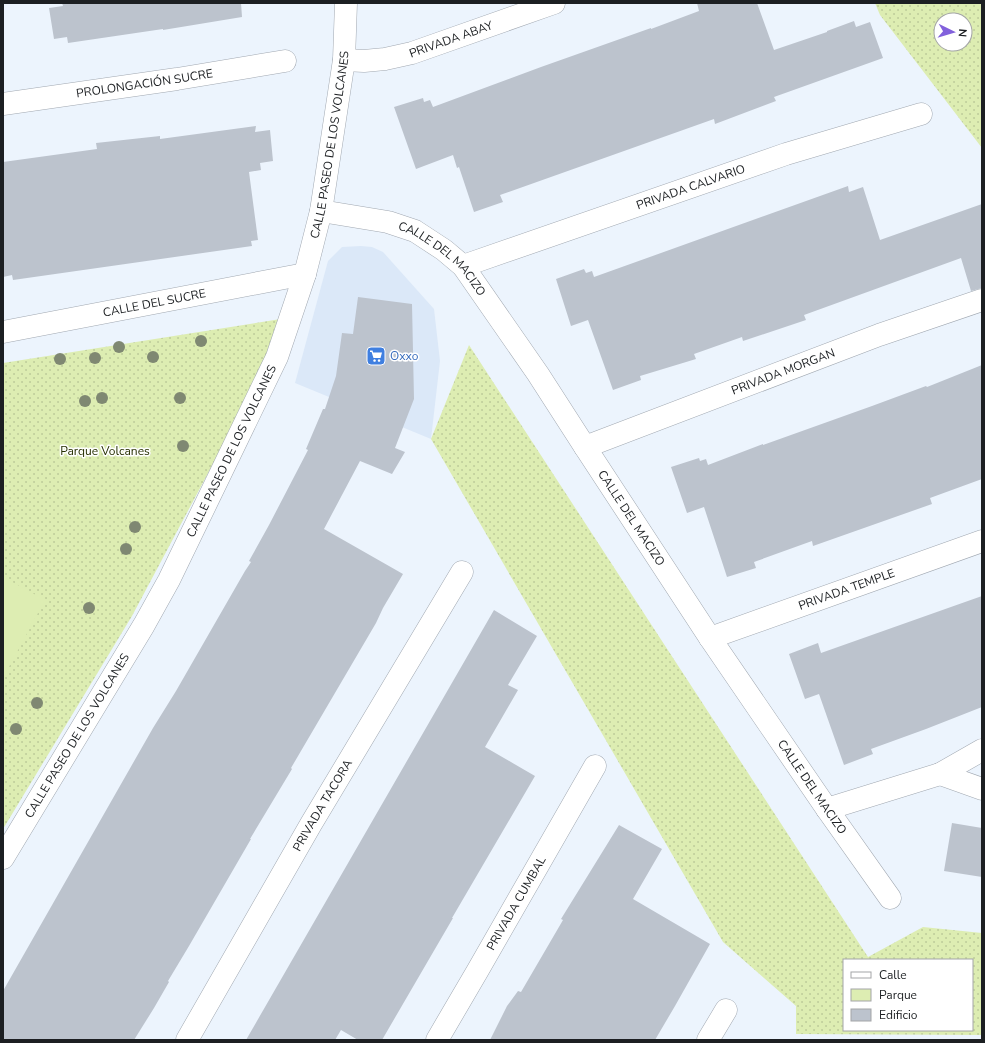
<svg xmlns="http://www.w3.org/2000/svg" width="985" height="1043" viewBox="0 0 985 1043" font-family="'Nunito Sans',sans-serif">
	<defs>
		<pattern id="green-dots" width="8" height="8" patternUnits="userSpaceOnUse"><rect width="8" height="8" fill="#ddedb2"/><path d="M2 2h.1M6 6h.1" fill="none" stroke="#bdcb99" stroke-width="1.8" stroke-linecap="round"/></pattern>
	</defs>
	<rect width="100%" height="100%" fill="#ecf4fd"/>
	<path fill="#dbe8f8" d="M361 246 372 247 383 252 434 309 440 361 431 439 295 383 328 261 342 247Z"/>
	<path fill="url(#green-dots)" fill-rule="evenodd" d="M875 3H982V148L880 15ZM941 20H965V44H941Z
		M287 318 272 353 132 616 3 829V363Z
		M469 345 868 957 923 927 982 933V1035L796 1034V1006L723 942 431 439ZM844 960H972V1030H844Z"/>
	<path fill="#ddedb2" d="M3 577 45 600 3 678Z"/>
	<path fill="#bcc3cd" d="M62 3H241L242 17 163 30V29L68 43 67 37 54 39 49 8 63 6Z
		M697 3H757L774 50 827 32V31L854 21 856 27 870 22 883 58 774 97 776 101 715 124 714 119 500 195 503 202 474 212 459 167 457 168 453 155 416 169 394 107 423 98 424 102 430 100 433 107 541 67 651 28V29L699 11Z
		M256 126 255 132 270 130 273 161 260 163 261 170 249 172 258 240 251 241 252 246 13 280 12 275 3 277V162L97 149 96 143 160 136V139Z
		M848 186 849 192 863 187 880 240 982 204V288L971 291 961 258 804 315 806 320 743 341 742 337 694 354 696 359 640 376 641 380 613 390 588 320 571 326 556 279 584 269 586 273 592 271 594 277Z
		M358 297 412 304 414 399 395 448 405 452 392 474 360 461 324 529 403 574 383 608 376 623 291 768 292 769 250 839H251L189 946 168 981 169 982 154 1008 134 1040H3V991L153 728 176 691 245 571 251 562 249 561 269 525 308 450 306 449 323 409H325L336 376 342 333 353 334Z
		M982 365V479L930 498 932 504 813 546 812 541 754 562 756 568 727 577 704 507 687 513 671 467 699 458 700 461 706 459 708 465 763 444V445L872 406 926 386 927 387Z
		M982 596V707L926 729 871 749 873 754 844 765 819 694 805 699 789 654 818 643 821 653Z
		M494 610 537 636 508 685 518 690 485 747 535 776 452 918H453L382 1040H358L341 1030 335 1040H246Z
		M952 823 982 828V877L944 871Z
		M619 825 662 849 633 899 710 944 675 1006 655 1040H490L507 1006 518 991 521 992 563 920 561 919Z"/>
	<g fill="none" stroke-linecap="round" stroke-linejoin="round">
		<g stroke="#a1a8b1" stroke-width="23">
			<g id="minor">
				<path id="s1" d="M344 60 364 61 385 59 412 53 554 3"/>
				<path id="s2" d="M3 104 177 79 285 61"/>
				<path id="s3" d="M321 211 388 222 415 231 444 250 463 266 538 374 585 447 710 638 827 809 890 898"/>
				<path id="s4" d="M463 266 786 154 921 114"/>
				<path id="s5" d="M3 332 305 274"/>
				<path id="s6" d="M585 447 879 335 982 300"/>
				<path id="s7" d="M710 638 982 541"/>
				<path d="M940 774 982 789"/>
				<path d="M827 809 940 774 982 750"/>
				<path id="s8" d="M187 1040 311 824 462 572"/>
				<path id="s9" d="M437 1040 478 970 595 766"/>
				<path d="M708 1040 726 1010"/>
			</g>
		</g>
		<g stroke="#a1a8b1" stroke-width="23">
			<g id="tertiary">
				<path id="s10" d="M3 858 144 625 169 580 277 357 305 274 321 211 344 60 346 3"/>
			</g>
		</g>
		<use href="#minor" stroke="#fff" stroke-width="22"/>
		<use href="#tertiary" stroke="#fff" stroke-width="22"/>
	</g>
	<g fill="#7f8872">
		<circle cx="201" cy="341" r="6"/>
		<circle cx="119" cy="347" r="6"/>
		<circle cx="153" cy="357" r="6"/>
		<circle cx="95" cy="358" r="6"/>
		<circle cx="60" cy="359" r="6"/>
		<circle cx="102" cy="398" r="6"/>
		<circle cx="180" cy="398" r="6"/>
		<circle cx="85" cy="401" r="6"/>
		<circle cx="183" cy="446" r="6"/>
		<circle cx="135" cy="527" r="6"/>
		<circle cx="126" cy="549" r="6"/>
		<circle cx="89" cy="608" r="6"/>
		<circle cx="37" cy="703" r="6"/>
		<circle cx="16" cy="729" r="6"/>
	</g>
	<defs>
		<g id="supermarket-square" transform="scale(1)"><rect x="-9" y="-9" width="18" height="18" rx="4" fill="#3f7fe0" stroke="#fff"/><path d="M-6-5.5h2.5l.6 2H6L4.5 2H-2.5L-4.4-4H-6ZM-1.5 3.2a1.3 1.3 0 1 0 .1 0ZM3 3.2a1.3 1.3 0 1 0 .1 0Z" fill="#fff"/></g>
	</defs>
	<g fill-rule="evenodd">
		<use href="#supermarket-square" x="376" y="356"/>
	</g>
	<g text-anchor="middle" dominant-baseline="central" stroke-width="3" stroke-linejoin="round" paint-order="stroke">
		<g font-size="12" fill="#1c1f22" stroke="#fff">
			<text stroke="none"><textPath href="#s1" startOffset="110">PRIVADA ABAY</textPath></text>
			<text stroke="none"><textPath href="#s2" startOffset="143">PROLONGACIÓN SUCRE</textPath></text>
			<text stroke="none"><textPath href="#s10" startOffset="791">CALLE PASEO DE LOS VOLCANES</textPath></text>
			<text stroke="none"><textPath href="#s4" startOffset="241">PRIVADA CALVARIO</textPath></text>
			<text stroke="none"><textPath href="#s3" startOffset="135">CALLE DEL MACIZO</textPath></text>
			<text stroke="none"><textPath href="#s5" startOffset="154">CALLE DEL SUCRE</textPath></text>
			<text stroke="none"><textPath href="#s6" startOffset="212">PRIVADA MORGAN</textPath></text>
			<text stroke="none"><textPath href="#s10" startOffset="467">CALLE PASEO DE LOS VOLCANES</textPath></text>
			<text stroke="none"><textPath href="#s3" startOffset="459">CALLE DEL MACIZO</textPath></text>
			<text stroke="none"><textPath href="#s7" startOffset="145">PRIVADA TEMPLE</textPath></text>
			<text stroke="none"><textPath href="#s10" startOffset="143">CALLE PASEO DE LOS VOLCANES</textPath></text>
			<text stroke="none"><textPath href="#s3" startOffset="783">CALLE DEL MACIZO</textPath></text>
			<text stroke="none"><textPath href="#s8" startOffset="271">PRIVADA TACORA</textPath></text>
			<text stroke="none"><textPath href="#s9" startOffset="158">PRIVADA CUMBAL</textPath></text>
		</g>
		<g font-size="12" fill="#366cbe" stroke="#fff" text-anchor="start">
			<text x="390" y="356">Oxxo</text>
		</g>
		<g font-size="12" fill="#262f01" stroke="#fff">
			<text x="105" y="451">Parque Volcanes</text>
		</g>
	</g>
	<rect width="985" height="1043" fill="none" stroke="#1c1f22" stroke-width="8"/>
	<rect x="843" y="959" width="130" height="72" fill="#ffffff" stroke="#a4a5a7"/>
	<rect x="851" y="972" width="20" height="6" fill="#ffffff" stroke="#a4a5a7"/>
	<text x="879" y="979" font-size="12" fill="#1c1f22">Calle</text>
	<rect x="851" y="989" width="20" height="12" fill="#ddedb2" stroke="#a4a5a7"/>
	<text x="879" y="999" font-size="12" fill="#1c1f22">Parque</text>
	<rect x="851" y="1009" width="20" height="12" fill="#bcc3cd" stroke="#a4a5a7"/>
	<text x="879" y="1019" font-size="12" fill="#1c1f22">Edificio</text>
	<g transform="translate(953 32) rotate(95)"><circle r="19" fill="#ffffff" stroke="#a4a5a7"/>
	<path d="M0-3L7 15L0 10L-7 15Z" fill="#8261dc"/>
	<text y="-6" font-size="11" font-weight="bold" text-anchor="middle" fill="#1c1f22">N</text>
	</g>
</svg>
